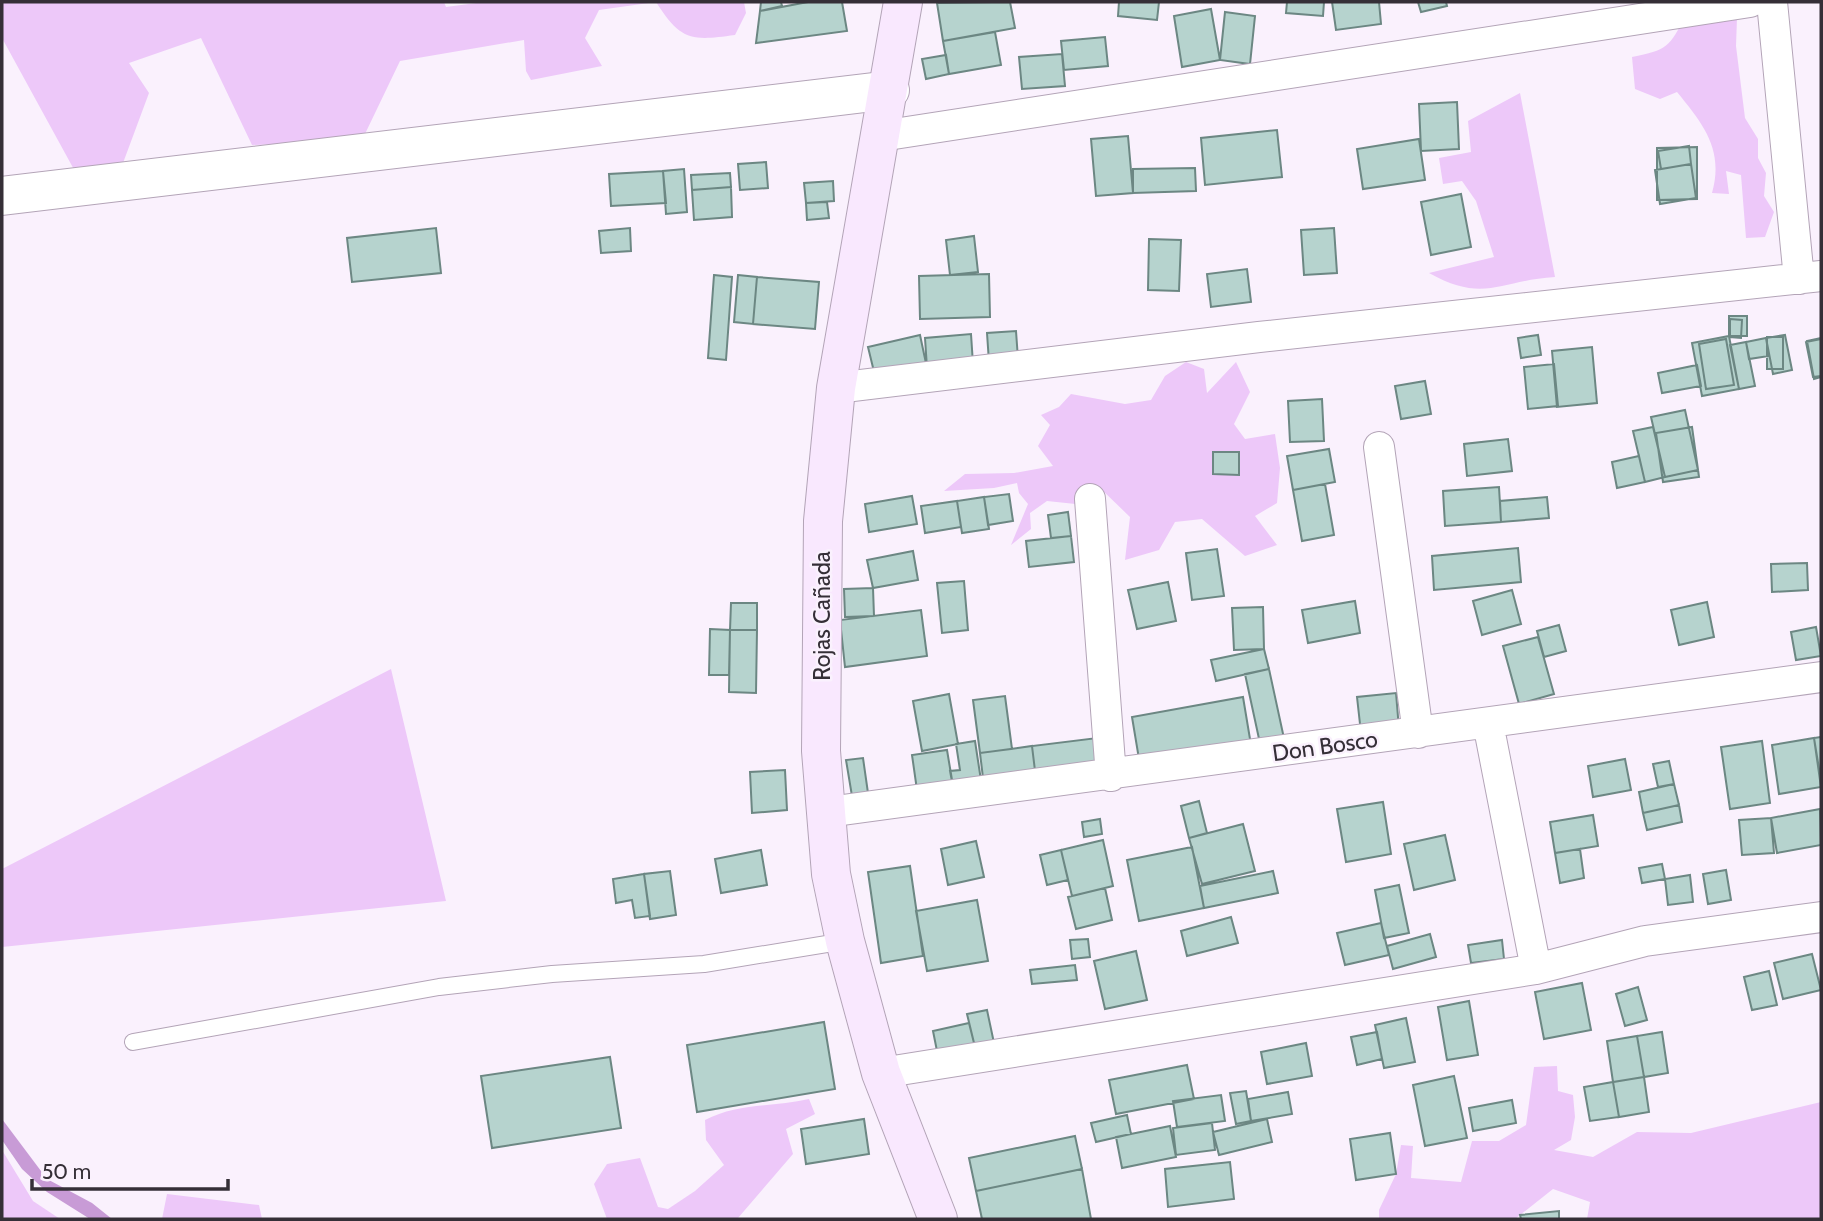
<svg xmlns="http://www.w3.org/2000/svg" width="1823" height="1221" viewBox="0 0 1823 1221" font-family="Cabin,sans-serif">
	<rect width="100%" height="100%" fill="#faf1fd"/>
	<path fill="#edc8f9" d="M2 2H444L446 7 484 2H744L746 13 735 35C691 41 681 41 656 2L599 10 585 38 602 66 531 80 526 71 524 40 400 61 364 136 323 142 252 145 201 38 129 63 149 93 123 163 77 175 2 38Z
		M1685 16 1737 18 1736 46 1745 118 1758 139V158L1766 173 1764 196 1774 212 1765 237 1746 238 1741 175 1726 171 1729 194 1712 193C1724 150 1704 125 1677 92L1660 99 1635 89 1632 57C1667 50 1670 47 1685 16Z
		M1520 93 1555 277C1501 280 1484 304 1429 273L1494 257 1476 201 1462 181 1443 184 1439 158 1471 152 1468 121Z
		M1186 362 1204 369 1207 393 1236 362 1250 392 1234 424 1245 439 1275 434 1280 468 1277 503 1255 516 1277 545 1245 556 1202 519 1175 522 1159 550 1125 560 1130 517 1099 487 1083 495 1085 505 1047 501 1030 513 1031 529 1011 545 1028 504 1019 493 1017 483 994 488 944 491 965 474 1014 473 1053 466 1038 446 1050 425 1041 415 1059 407 1071 394 1125 404 1151 400 1165 376Z
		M391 669 446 901 2 947V869Z
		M1557 1066 1558 1091 1573 1095 1575 1117 1571 1140 1554 1150 1593 1157 1637 1132 1691 1133 1821 1102V1219H1587L1590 1202 1553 1189 1515 1219H1379V1210L1396 1174 1401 1145 1413 1146 1411 1178 1461 1182 1472 1141H1499L1526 1125 1534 1067Z
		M809 1099 815 1114 786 1129 793 1154 738 1218 740 1219H607L594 1184 607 1164 640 1158 658 1207 668 1209 695 1191 724 1165 706 1140 705 1120C737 1103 774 1107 809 1099Z
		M2 1150 33 1201 60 1219H2Z
		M167 1194 259 1205 262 1219H162Z"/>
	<path fill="#c89bd6" d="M2 1119 47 1179 92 1203 112 1219H90L47 1192 22 1169 2 1140Z"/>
	<path fill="#b6d3ce" stroke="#6c8783" stroke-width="2" d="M761 2H781L782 6 760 11Z
		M808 2H842L847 31 756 43 760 11Z
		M1010 2 1015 28 943 41 937 3Z
		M1119 2H1159L1157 20 1118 16Z
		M1287 2H1324L1323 16 1286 13Z
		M1332 2H1379L1381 24 1336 30Z
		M1418 2H1446L1447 6 1421 12Z
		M1211 9 1220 60 1182 67 1174 16Z
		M1225 12 1255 16 1250 64 1220 60Z
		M995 32 1001 65 949 74 943 41Z
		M1105 37 1108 66 1064 70 1061 41Z
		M1062 54 1065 86 1022 89 1019 57Z
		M946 55 949 74 926 79 922 59Z
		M1457 102 1459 149 1421 151 1419 104Z
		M1277 130 1282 177 1205 185 1201 138Z
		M1128 136 1133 193 1096 196 1091 139Z
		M1419 139 1425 180 1363 189 1357 149Z
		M1689 146 1691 164 1661 169 1658 151Z
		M1697 147V199L1657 200V148Z
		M766 162 768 188 740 190 738 164Z
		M1691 164 1696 198 1660 204 1655 170Z
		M1195 168 1196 191 1133 193V169Z
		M684 169 687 212 666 214 663 171Z
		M663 171 666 203 611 206 609 174Z
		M730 173 731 187 692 190 691 175Z
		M833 181 834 201 806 203 804 183Z
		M731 187 732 217 694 220 692 190Z
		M1461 194 1471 247 1431 255 1421 202Z
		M827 202 829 218 807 220 806 203Z
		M436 228 441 273 352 282 347 238Z
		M630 228 631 251 601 253 599 231Z
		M1334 228 1337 273 1304 275 1301 230Z
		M974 236 978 272 950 275 946 240Z
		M1149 239 1181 240 1179 291 1148 290Z
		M1247 269 1251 302 1211 307 1207 274Z
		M989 274 990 317 920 319 919 276Z
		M714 275 732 277 726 360 708 358Z
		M738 275 757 277 753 324 734 322Z
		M757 277 819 282 815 329 753 324Z
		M1729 316H1747V336H1729Z
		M1730 319 1742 320 1741 338 1730 337Z
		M1016 331 1018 359 989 362 987 333Z
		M971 334 973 364 927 368 925 338Z
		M920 335 927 368 876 380 868 347Z
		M1538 335 1541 355 1521 358 1518 338Z
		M1785 335 1792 370 1773 374 1766 338Z
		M1729 336 1739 389 1702 396 1692 343Z
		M1767 337H1783V369H1767Z
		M1766 338 1769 356 1749 359 1746 342Z
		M1821 338V377L1814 379 1807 341Z
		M1726 339 1734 385 1706 389 1699 344Z
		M1821 339V376L1813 377 1806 342Z
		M1746 342 1755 386 1739 389 1730 345Z
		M1592 347 1597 403 1557 407 1552 351Z
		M1554 364 1558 406 1528 409 1524 367Z
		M1697 365 1701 386 1662 393 1658 373Z
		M1425 381 1431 414 1401 419 1395 386Z
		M1322 399 1324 441 1290 442 1288 401Z
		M1685 410 1698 470 1665 477 1651 417Z
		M1653 427 1665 477 1645 482 1633 431Z
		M1692 427 1699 477 1663 482 1656 433Z
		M1508 439 1512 471 1467 476 1464 444Z
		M1329 449 1335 482 1293 490 1287 456Z
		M1213 452H1239V475L1213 474Z
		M1639 456 1645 482 1617 488 1612 462Z
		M1325 484 1334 535 1302 541 1293 490Z
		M1499 487 1501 522 1445 526 1443 491Z
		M1009 494 1013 521 988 525 984 497Z
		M912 496 917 524 869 532 865 504Z
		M984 497 989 529 962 533 957 501Z
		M1547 497 1549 518 1501 522 1500 501Z
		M957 501 961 527 925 533 921 506Z
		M1068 512 1071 536 1051 538 1048 515Z
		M1071 536 1074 562 1029 567 1026 541Z
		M1518 548 1521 582 1434 590 1432 556Z
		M1217 549 1224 596 1192 600 1186 553Z
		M913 551 918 580 873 588 867 560Z
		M1807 563 1808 590 1772 592 1771 564Z
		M964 581 968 630 942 633 937 583Z
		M1168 582 1176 621 1137 629 1128 590Z
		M873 588 874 616 845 617 844 589Z
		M1512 590 1521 624 1482 635 1473 601Z
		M1355 601 1360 633 1308 643 1302 610Z
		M1707 602 1714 637 1679 645 1671 610Z
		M731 603H757V630H730Z
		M1263 607 1264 649 1234 650 1232 608Z
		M921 610 927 656 845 667 840 620Z
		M1559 625 1566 651 1544 657 1537 631Z
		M1816 627 1821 656 1796 660 1791 632Z
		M710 629 730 630 729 675H709Z
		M730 630H757L756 693 729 692Z
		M1538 637 1554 694 1519 704 1503 646Z
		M1264 649 1269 669 1216 681 1211 660Z
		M1269 669 1285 743 1261 748 1245 674Z
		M1396 693 1399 729 1361 733 1357 697Z
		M949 694 958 744 922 751 913 701Z
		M1005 696 1012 749 980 753 973 700Z
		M1243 697 1251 745 1140 765 1132 717Z
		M1821 737V781L1814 738Z
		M1097 738 1102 771 1036 779 1032 746Z
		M1814 738 1821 787 1779 794 1772 745Z
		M975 741 982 787 954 792 950 771 960 770 956 744Z
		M1762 741 1770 803 1730 809 1721 747Z
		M1032 746 1036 779 984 786 980 753Z
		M947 750 954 792 918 797 912 755Z
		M863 758 868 793 854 808 846 760Z
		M1625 759 1631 790 1593 797 1588 766Z
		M1669 761 1674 784 1658 787 1653 764Z
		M785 770 787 810 752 813 750 772Z
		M1674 784 1679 805 1643 813 1639 792Z
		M1199 801 1207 833 1189 838 1181 806Z
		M1383 802 1391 854 1346 862 1337 809Z
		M1679 805 1682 822 1647 830 1643 813Z
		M1820 809 1821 845 1777 853 1771 818Z
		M1593 815 1598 846 1555 853 1550 822Z
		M1771 818 1774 853 1742 855 1739 820Z
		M1100 819 1102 834 1084 837 1082 822Z
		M1243 824 1255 871 1202 884 1189 838Z
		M1445 835 1455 880 1414 890 1404 844Z
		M1103 840 1113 886 1072 896 1061 850Z
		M976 841 984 877 948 885 941 849Z
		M1192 847 1204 908 1139 921 1127 860Z
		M1580 849 1584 878 1560 883 1555 853Z
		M761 850 767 885 721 893 715 859Z
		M1061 850 1068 880 1047 885 1040 855Z
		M1662 864 1665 879 1642 883 1639 868Z
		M910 866 923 956 881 963 868 872Z
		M1726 870 1731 900 1708 904 1703 874Z
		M670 871 676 915 650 919 644 874Z
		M1273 871 1278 893 1204 908 1200 886Z
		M644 874 650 916 635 918 632 900 616 903 613 879Z
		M1690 875 1693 902 1668 905 1665 879Z
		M1399 885 1409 933 1384 938 1375 890Z
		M1105 888 1112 920 1076 929 1068 897Z
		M977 900 988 961 927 971 916 911Z
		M1231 917 1238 943 1187 956 1181 931Z
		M1381 923 1389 955 1345 965 1337 933Z
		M1430 934 1436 957 1393 969 1387 946Z
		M1088 939 1090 957 1072 959 1070 940Z
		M1502 940 1504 959 1471 963 1468 945Z
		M1136 951 1147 1000 1105 1009 1094 961Z
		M1812 954 1821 990 1783 999 1774 963Z
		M1075 965 1077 980 1032 984 1030 970Z
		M1769 971 1777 1005 1752 1010 1744 977Z
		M1582 983 1591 1030 1544 1039 1535 992Z
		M1638 987 1647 1020 1625 1026 1616 994Z
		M1469 1001 1478 1055 1447 1060 1438 1007Z
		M987 1010 994 1043 975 1047 967 1014Z
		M1406 1018 1415 1062 1384 1068 1375 1025Z
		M824 1022 835 1089 697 1112 687 1045Z
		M969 1023 975 1047 938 1056 933 1031Z
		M1377 1032 1382 1059 1357 1065 1351 1037Z
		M1662 1032 1668 1073 1644 1077 1637 1036Z
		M1637 1036 1644 1077 1613 1082 1607 1041Z
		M1306 1043 1312 1076 1267 1084 1261 1052Z
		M610 1057 621 1128 492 1148 481 1076Z
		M1187 1065 1194 1099 1116 1114 1109 1080Z
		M1454 1076 1467 1138 1425 1146 1413 1085Z
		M1644 1077 1649 1112 1619 1117 1613 1082Z
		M1613 1082 1619 1117 1590 1121 1584 1087Z
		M1246 1091 1251 1121 1236 1124 1230 1093Z
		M1288 1092 1292 1114 1251 1121 1248 1099Z
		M1221 1095 1225 1121 1177 1127 1173 1101Z
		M1512 1100 1516 1123 1473 1131 1469 1108Z
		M1127 1115 1131 1134 1096 1142 1091 1123Z
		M864 1119 869 1154 806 1164 801 1129Z
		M1267 1119 1272 1142 1219 1155 1213 1132Z
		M1212 1123 1215 1150 1176 1155 1173 1128Z
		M1170 1126 1176 1157 1122 1168 1116 1137Z
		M1390 1133 1396 1174 1356 1180 1350 1139Z
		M1075 1136 1082 1169 976 1191 969 1158Z
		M1230 1162 1234 1199 1168 1207 1165 1169Z
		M1082 1169 1091 1219H982L976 1191Z
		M1559 1211V1219H1521L1520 1215Z"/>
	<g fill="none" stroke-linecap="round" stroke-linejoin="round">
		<g stroke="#b3a4b7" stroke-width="18">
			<path id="service" d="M133 1042 439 987 552 974 704 964 845 941"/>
		</g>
		<g stroke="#b3a4b7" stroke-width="32">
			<path id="minor" d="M1772 2 1799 279
				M881 136 1750 2
				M836 388 1259 337 1821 276
				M1379 447 1418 733
				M1090 499 1111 776
				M1488 723 1536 969
				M828 812 1821 677
				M881 1073 1536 969 1645 941 1821 917"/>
		</g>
		<g stroke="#b3a4b7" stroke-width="40">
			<path id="tertiary" d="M2 196 890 90"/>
		</g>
		<g stroke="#b3a4b7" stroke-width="40">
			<path id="secondary" d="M903 2 836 388 823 521 821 751 831 874 845 941 881 1073 938 1219"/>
		</g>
		<use href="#service" stroke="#fff" stroke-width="16"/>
		<use href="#minor" stroke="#fff" stroke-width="30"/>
		<use href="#tertiary" stroke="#fff" stroke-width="38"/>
		<use href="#secondary" stroke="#f9e8fe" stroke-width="38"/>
	</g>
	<g text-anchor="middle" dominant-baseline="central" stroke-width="5" stroke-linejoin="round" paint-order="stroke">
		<g font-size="23" fill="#352f37" stroke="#faf1fd">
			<text transform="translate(822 616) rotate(-90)">Rojas Cañada</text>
			<text transform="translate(1325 746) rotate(-8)">Don Bosco</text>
		</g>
	</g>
	<rect width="1823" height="1221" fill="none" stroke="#352f37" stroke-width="7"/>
	<path d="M32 1179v10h196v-10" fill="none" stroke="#352f37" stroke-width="3.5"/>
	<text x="42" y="1179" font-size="21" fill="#352f37" stroke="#faf1fd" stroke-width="5" paint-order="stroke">50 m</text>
</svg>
